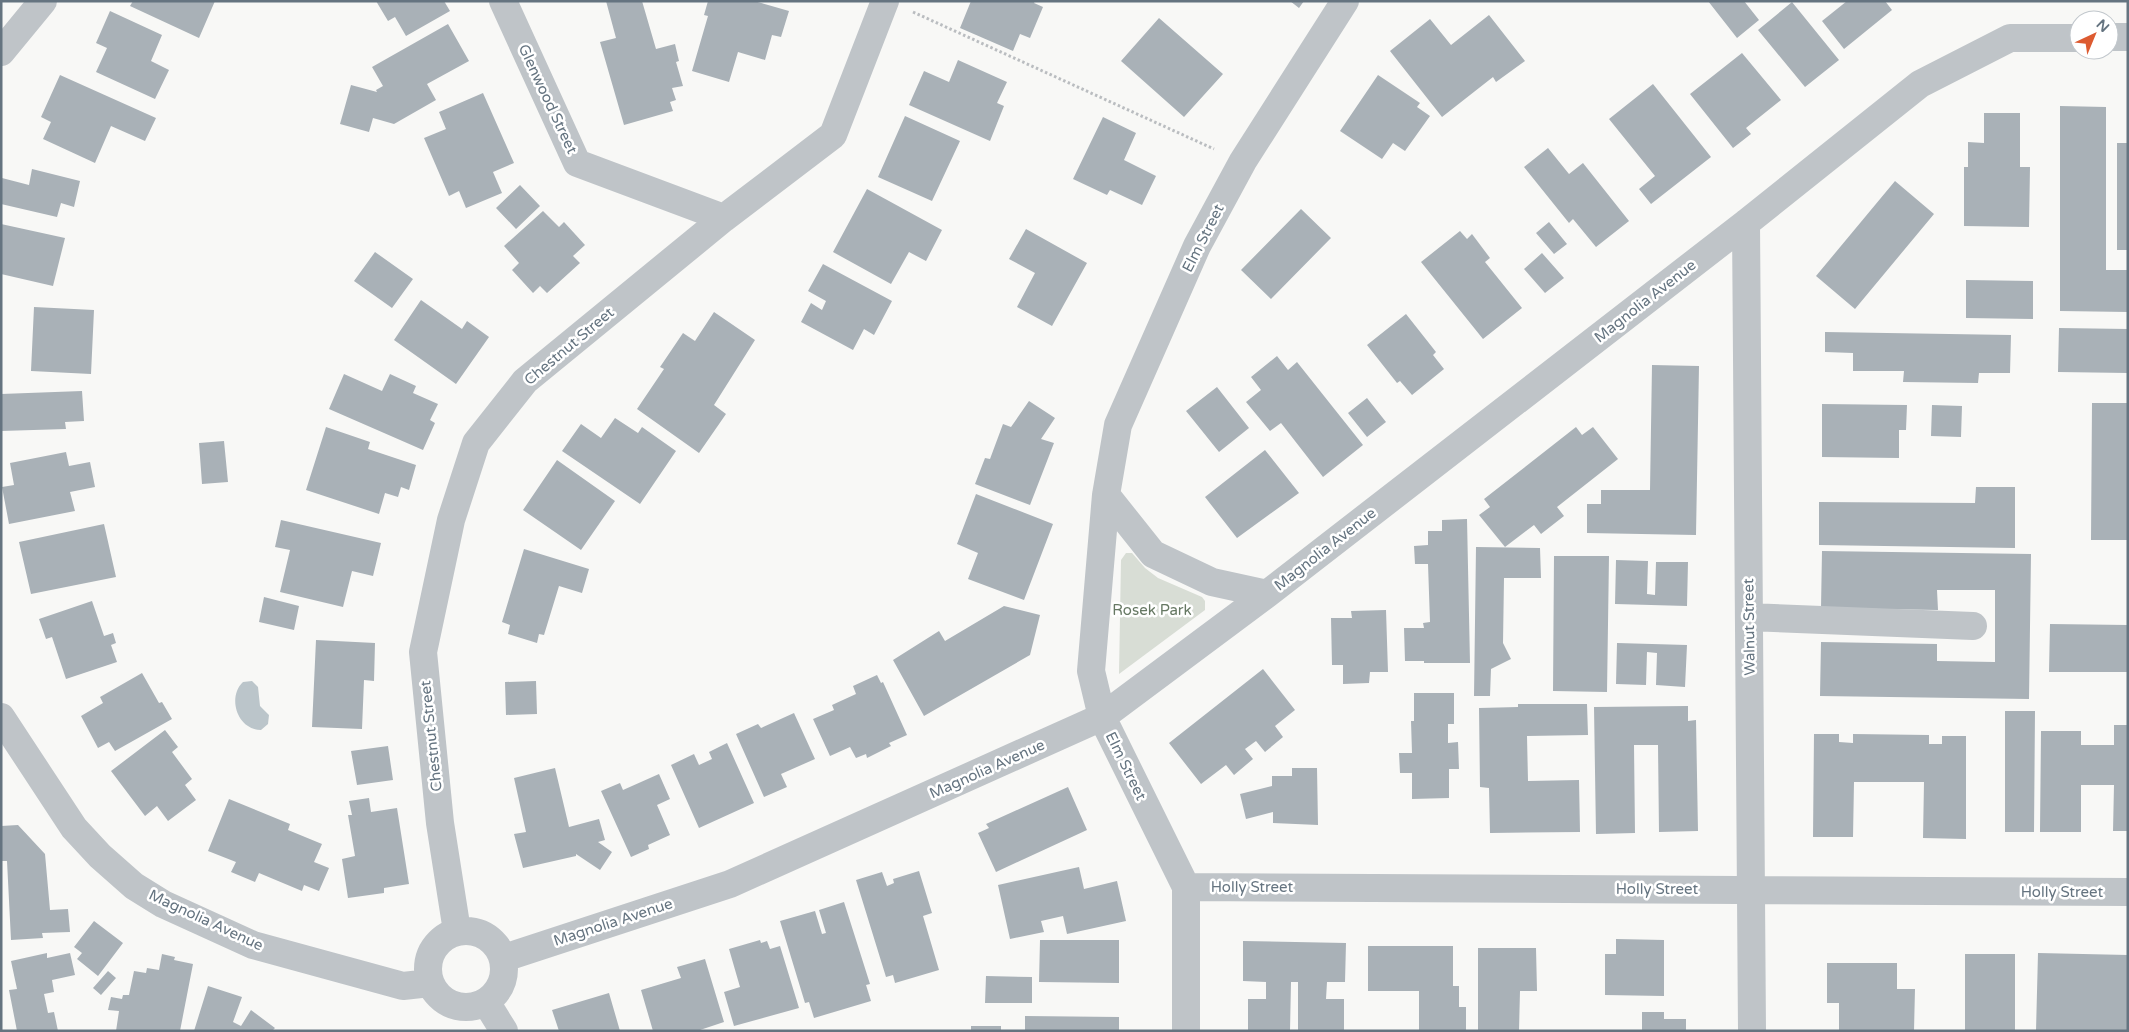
<svg xmlns="http://www.w3.org/2000/svg" width="2129" height="1032" viewBox="0 0 2129 1032" font-family="'Varela Round',sans-serif">
	<rect width="100%" height="100%" fill="#f8f8f6"/>
	<path fill="#d8ddd5" d="M1126 553H1132L1145 568 1158 578 1202 597 1205 601V610L1119 674 1121 560Z"/>
	<path fill="#bbc5ca" d="M252 681 258 687 260 706 269 715 268 724 261 730C237 730 227 697 243 682Z"/>
	<path fill="#a9b1b7" d="M133 1H215L199 38 130 6Z
		M376 1H444L450 11 406 36 395 17 388 21Z
		M606 1H642L656 49 675 44 679 61 676 62 683 86 672 88 676 100 670 102 673 111 624 125 600 42 616 38Z
		M708 1H754L789 11 781 37 772 35 765 60 738 52 729 82 692 71 708 16 704 15Z
		M971 1H1035L1034 3 1043 7 1030 38 1020 34 1013 51 960 28Z
		M1290 1H1304L1299 8Z
		M1708 1H1744L1759 20 1737 38Z
		M1847 1H1885L1892 10 1844 49 1822 21Z
		M1792 2 1839 60 1805 87 1758 30Z
		M110 11 162 35 151 61 169 70 155 99 96 72 107 48 96 43Z
		M1489 15 1525 61 1496 82 1493 77 1442 117 1390 51 1430 19 1451 45Z
		M1159 18 1223 74 1184 117 1121 61Z
		M448 24 469 61 427 84 436 100 394 124 373 118 369 132 340 124 351 85 377 92 376 90 383 86 372 67Z
		M1742 53 1781 100 1746 128 1751 134 1733 148 1690 94Z
		M958 60 1007 82 997 103 1004 106 990 141 909 105 924 71 949 82Z
		M60 75 156 118 145 141 111 126 95 163 43 139 51 122 41 117Z
		M1378 75 1420 103 1417 107 1430 116 1405 151 1393 143 1382 159 1340 131Z
		M1653 84 1711 157 1651 204 1639 189 1655 176 1609 119Z
		M483 93 514 163 493 172 502 193 466 208 459 191 449 196 424 138 446 129 439 112Z
		M2060 106 2106 107V270H2128V312L2060 311Z
		M1984 113H2020V167H2030L2029 227 1964 226V167H1968V142L1984 143Z
		M905 116 960 141 932 201 878 177Z
		M1103 117 1136 133 1124 160 1156 176 1142 205 1110 190 1107 195 1073 179Z
		M2117 143H2128V250H2117Z
		M1548 148 1569 174 1583 163 1629 221 1596 247 1573 219 1569 223 1524 167Z
		M32 169 80 181 74 207 61 203 57 217 1 204 2 178 29 185Z
		M1895 181 1934 214 1855 309 1816 276Z
		M520 185 540 206 516 229 496 208Z
		M867 189 942 230 926 261 909 252 891 284 833 252Z
		M1301 209 1331 238 1271 299 1241 270Z
		M543 211 559 227 564 222 585 245 573 256 580 263 547 293 540 286 533 293 512 270 519 263 504 246Z
		M1549 222 1567 244 1554 254 1536 233Z
		M1 224 65 238 53 286 1 274Z
		M1026 229 1087 263 1052 326 1017 307 1035 273 1009 259Z
		M1460 231 1467 239 1472 234 1490 258 1485 262 1522 308 1483 339 1421 262Z
		M375 252 413 279 392 308 354 281Z
		M1542 253 1564 278 1545 293 1524 269Z
		M823 264 892 301 874 335 864 329 853 350 801 322 811 303 822 310 826 301 808 291Z
		M1966 280 2033 281V319L1966 318Z
		M421 300 462 329 467 321 489 337 456 384 394 340Z
		M34 307 94 310 91 374 31 371Z
		M714 312 755 340 714 405 726 414 699 453 637 409 664 369 660 367 683 333 695 341Z
		M1406 314 1436 352 1433 355 1444 369 1412 395 1400 381 1397 383 1367 345Z
		M2059 328 2128 329V373L2058 372Z
		M1825 332 2011 335 2010 373H1979L1978 383 1903 382 1904 371H1853V353L1825 352Z
		M1277 356 1288 370 1297 362 1363 445 1323 477 1281 423 1270 431 1246 402 1261 390 1251 377Z
		M1652 365 1699 366 1696 535 1587 533V504H1601V490H1650Z
		M344 374 382 391 390 374 416 386 413 393 438 404 430 420 435 423 423 450 329 409Z
		M1217 387 1249 428 1219 452 1186 411Z
		M82 391 84 421 65 422 66 429 1 431V394Z
		M1367 398 1386 422 1367 437 1348 413Z
		M1029 401 1055 418 1041 439 1054 443 1030 505 975 484 985 458 990 459 1003 424 1011 427Z
		M2092 403H2128V540H2091Z
		M1822 404 1907 405 1906 430H1899V458L1822 457Z
		M1932 405 1962 406 1961 437 1931 436Z
		M615 418 638 433 642 427 676 451 640 504 562 451 581 424 601 438Z
		M326 427 370 442 368 449 416 465 409 490 401 487 398 497 385 493 379 514 306 490Z
		M1576 427 1582 435 1593 427 1618 459 1557 507 1564 516 1541 534 1534 525 1505 547 1479 515 1490 507 1484 499Z
		M224 441 228 482 202 484 199 443Z
		M1265 450 1299 493 1237 538 1205 497Z
		M66 452 69 466 90 462 95 487 70 492 75 511 9 524 2 487 14 485 10 463Z
		M557 460 615 501 581 550 523 510Z
		M1976 487H2015V548L1819 545V502L1975 503Z
		M976 494 1053 524 1024 600 968 579 978 553 957 544Z
		M1467 519 1470 663H1424V661H1405L1404 628H1424L1423 623 1430 622 1428 564H1415L1414 546 1428 545V531H1442V520Z
		M281 520 381 543 373 576 352 571 343 607 280 592 290 550 275 547Z
		M104 524 116 577 31 594 19 542Z
		M1476 547 1540 548 1541 578H1504L1503 643 1511 659 1491 669 1490 696H1474Z
		M524 549 589 569 582 593 559 586 544 635 539 634 537 643 508 634 510 625 502 622Z
		M1822 551 2031 554 2029 699 1820 696 1821 642 1937 644V661L1995 662V590H1937L1938 610 1821 608Z
		M1554 556H1609L1607 692 1553 691Z
		M1616 560 1648 561 1647 594 1655 595 1656 562H1688L1687 606 1615 604Z
		M264 597 299 606 294 630 259 622Z
		M92 601 104 636 113 633 116 643 111 645 117 662 66 679 52 637 46 639 39 619Z
		M1004 606 1040 615 1030 655 924 716 893 660 939 631 945 641Z
		M1386 610 1388 672H1370L1369 683 1343 684V665H1332L1331 618H1352L1351 611Z
		M2050 624 2128 625V672H2049Z
		M316 640 375 643 374 681 364 680 362 729 312 727Z
		M1617 643 1687 645 1685 687 1656 685 1657 653 1647 652 1646 685 1616 684Z
		M1263 669 1295 710 1275 726 1283 737 1265 752 1256 741 1245 749 1253 759 1234 775 1226 765 1201 784 1169 743Z
		M142 673 159 703 162 702 172 719 115 751 109 742 98 748 81 716 103 703 100 697Z
		M877 675 881 683 883 682 907 735 889 743 891 746 867 758 866 754 856 758 850 747 830 756 813 719 834 710 832 705 856 694 853 686Z
		M536 681 537 714 506 715 505 682Z
		M1414 693H1454V724H1448V743L1458 742 1459 769H1449V798L1412 799V773H1400L1399 753H1412L1411 721H1414Z
		M1518 704H1587L1588 735 1527 736 1528 781 1579 780 1580 832 1490 833 1489 788 1480 787 1479 708 1518 707Z
		M1688 706V721L1696 720 1698 831 1659 832 1658 745H1634L1635 833 1596 834 1594 707Z
		M2005 711H2035L2034 832H2005Z
		M794 713 815 759 781 774 787 787 764 797 736 734 758 724 761 728Z
		M2114 725H2128V831H2113L2114 785H2081V832H2040L2041 731H2081V745H2114Z
		M165 730 178 747 172 752 192 779 185 785 196 800 168 821 157 806 145 816 111 771Z
		M1814 734H1839V742L1853 743V734L1929 735V744H1942V736H1966V839L1923 838 1924 782H1854L1853 837H1813Z
		M727 743 754 803 699 828 671 765 694 754 699 765 712 759 709 752Z
		M388 746 393 780 357 785 351 751Z
		M555 768 569 827 599 819 605 840 598 842 612 852 600 870 576 854V856L523 868 514 834 526 832 514 778Z
		M1292 768H1317L1318 825 1273 823V812L1246 819 1240 794 1272 786V776H1292Z
		M659 774 670 799 657 805 670 835 648 845 649 849 631 857 601 791 620 783 623 790Z
		M1068 787 1087 830 996 872 978 833 989 828 986 824Z
		M369 798 371 812 397 808 409 884 384 888V893L348 898 342 859 355 856 348 815H352L349 801Z
		M229 799 290 824 288 830 322 844 314 862 329 868 319 891 304 885 302 891 259 873 255 882 231 872 236 862 208 851Z
		M18 825 45 854 50 910 68 909 70 932 42 933 43 938 11 940 7 861H1V826Z
		M1079 867 1084 889 1117 881 1126 921 1067 934 1063 916 1041 921 1044 932 1010 939 998 885Z
		M919 871 932 913 923 916 939 970 895 983 893 975 886 977 856 880 882 872 887 886 894 883 893 879Z
		M844 902 870 984 866 985 871 1001 814 1018 809 1002 805 1003 780 921 815 911 822 934 826 933 819 910Z
		M94 921 123 943 98 976 77 959 82 953 74 947Z
		M1616 939 1664 940V996L1605 995V954H1616Z
		M760 940 761 943 767 941 770 949 780 946 799 1008 734 1026 724 992 740 987 729 949Z
		M1040 940H1119V983L1039 982Z
		M1243 941 1346 943 1345 982H1327L1326 999H1344V1031H1298V982H1291L1290 1031H1248V999H1266V982L1243 981Z
		M1368 946H1453V986H1459V1007H1466V1031H1419V991H1368Z
		M1478 948H1536L1537 991H1520L1519 1031H1478Z
		M47 953V958L70 953 75 975 52 980 54 992 44 994 48 1013 54 1012 58 1031H17L9 990 17 989 11 961Z
		M2038 953 2128 955V1031H2036Z
		M162 954 175 957 174 960 193 964 180 1031H116L119 1011 108 1010 111 997 122 999 123 995H129L134 971 146 973 147 968 159 970Z
		M1965 954H2015V1031H1965Z
		M705 959 724 1022 697 1031H653L641 990 681 978 677 967Z
		M1827 963H1897V989H1915L1914 1031H1839V1003H1827Z
		M108 971 116 978 101 995 93 988Z
		M986 976 1032 977V1003H985Z
		M208 986 242 997 233 1022 241 1026 251 1010 275 1028 272 1031H194Z
		M609 993 620 1031H559L552 1010Z
		M1642 1012H1664V1019H1686V1031H1642Z
		M1025 1016 1119 1017V1031H1025Z
		M971 1026H1001V1031H971Z"/>
	<g fill="none" stroke-linecap="round" stroke-linejoin="round">
		<path stroke="#babdc0" stroke-width="3" stroke-dasharray="2.5 2.5" stroke-linecap="butt" d="M913 12 1214 149"/>
		<path stroke="#bfc4c8" stroke-width="28" d="M503 1 577 163 724 218
			M2109 37H2128
			M1 52 43 1
			M1746 223 1752 1031
			M1106 495 1153 554 1212 582 1267 594
			M1749 617 1973 626
			M1 717 74 828 100 856 134 886 163 904 253 945 403 986 430 983
			M1186 887 2128 892
			M428 969a38 38 0 1 1 76 0a38 38 0 1 1-76 0Z
			M457 931 440 823 423 652 451 520 476 443 525 381 724 218 833 135 885 1
			M504 958 730 884 1102 717 1267 594 1746 223 1920 84 2010 38H2079
			M486 1002 504 1031
			M1186 1031V887L1102 717 1091 671 1106 495 1118 425 1197 246 1243 161 1345 1"/>
	</g>
	<g text-anchor="middle" dominant-baseline="central" stroke-width="5" stroke-linejoin="round" paint-order="stroke">
		<g font-size="15" fill="#657480" stroke="#fff">
			<text transform="translate(548 99) rotate(65)">Glenwood Street</text>
			<text transform="translate(1203 238) rotate(-63)">Elm Street</text>
			<text transform="translate(1645 301) rotate(-38)">Magnolia Avenue</text>
			<text transform="translate(569 346) rotate(-40)">Chestnut Street</text>
			<text transform="translate(1325 549) rotate(-38)">Magnolia Avenue</text>
			<text transform="translate(1749 627) rotate(-91)">Walnut Street</text>
			<text transform="translate(431 736) rotate(-96)">Chestnut Street</text>
			<text transform="translate(1126 766) rotate(64)">Elm Street</text>
			<text transform="translate(987 769) rotate(-24)">Magnolia Avenue</text>
			<text x="1252" y="887">Holly Street</text>
			<text x="1657" y="889">Holly Street</text>
			<text x="2062" y="892">Holly Street</text>
			<text transform="translate(206 920) rotate(25)">Magnolia Avenue</text>
			<text transform="translate(613 922) rotate(-18)">Magnolia Avenue</text>
		</g>
		<g font-size="15" fill="#667863" stroke="#fff">
			<text x="1152" y="610">Rosek Park</text>
		</g>
	</g>
	<rect width="2129" height="1032" fill="none" stroke="#657480" stroke-width="5"/>
	<g transform="translate(2094 35) rotate(44)"><circle r="24" fill="#ffffff" stroke="#c1c7cc"/>
	<path d="M0-4L9 19L0 12L-9 19Z" fill="#dd5b31"/>
	<text y="-8" font-size="14" font-weight="bold" text-anchor="middle" fill="#657480">N</text>
	</g>
</svg>
